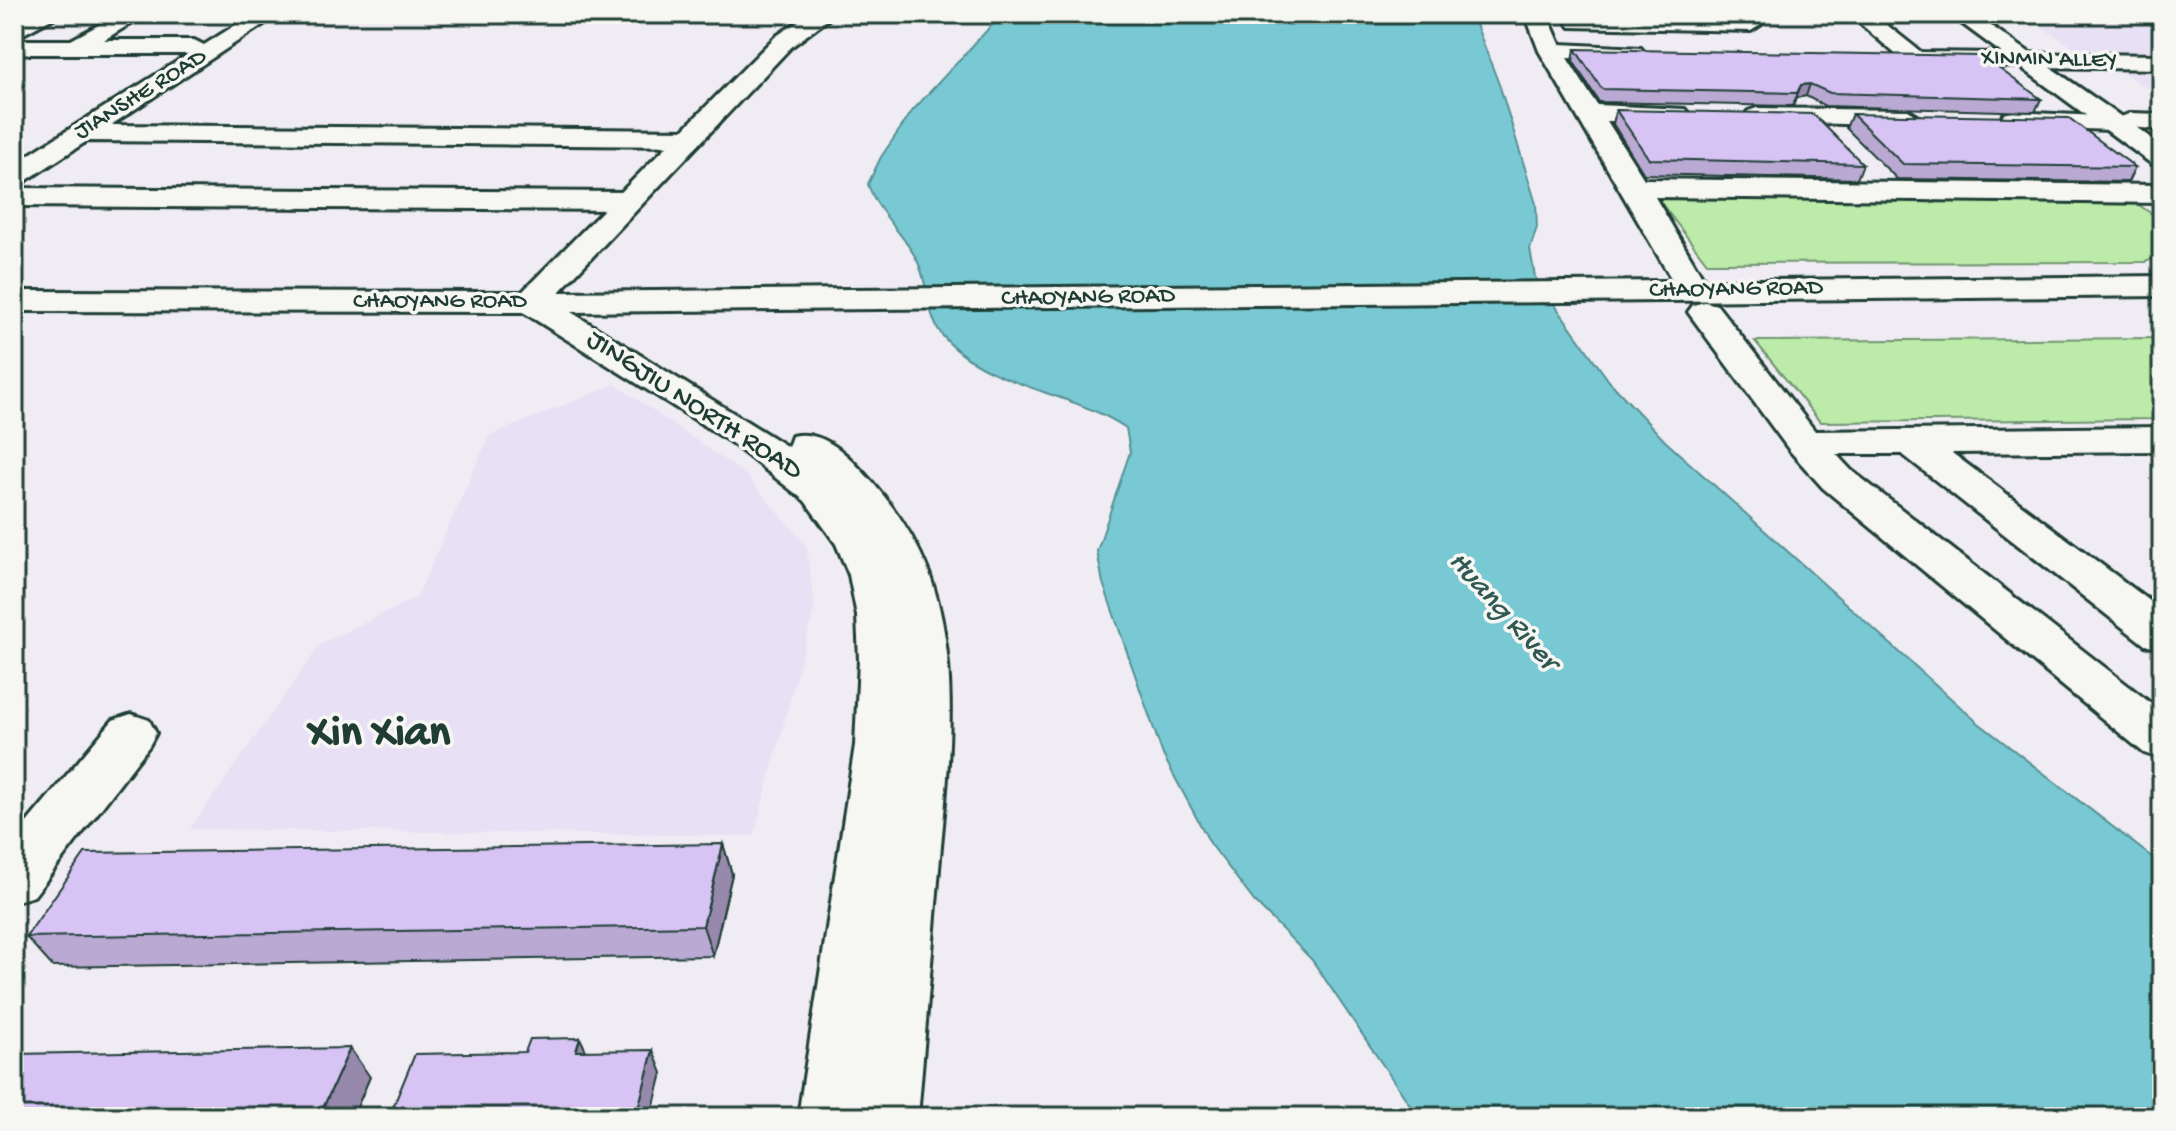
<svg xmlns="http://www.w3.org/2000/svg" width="2176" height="1131" viewBox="0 0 2176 1131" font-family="'Gochi Hand',sans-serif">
	<rect width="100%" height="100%" fill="#f0ecf3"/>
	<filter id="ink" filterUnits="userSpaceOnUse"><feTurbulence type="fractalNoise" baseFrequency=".0125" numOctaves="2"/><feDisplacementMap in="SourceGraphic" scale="16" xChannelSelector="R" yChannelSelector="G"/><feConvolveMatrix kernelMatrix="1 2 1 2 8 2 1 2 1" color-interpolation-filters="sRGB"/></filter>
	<g filter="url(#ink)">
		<path fill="#e8e0f4" d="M2022 14H2145L2162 23V58L2088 57Z
			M2111 65 2162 66V98V97Z
			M615 384 745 474 806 545 815 606 754 836 190 829 321 644 417 597 489 436Z"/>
		<path fill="#bdebaa" stroke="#6e946f" stroke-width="2" d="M1655 195 2136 203 2162 221V256L2145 262 1707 263Z
			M2162 338V419L1820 422 1755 341Z"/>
		<path fill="#79c9d4" stroke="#559194" stroke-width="2" d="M1002 14H1472L1500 87 1536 204 1537 227 1530 249 1535 277 1609 381 1665 441 1976 721 2162 865V1117H1418L1312 960 1254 901 1210 843 1163 755 1103 583 1097 551 1130 452 1126 428C1070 390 986 388 942 335 926 314 929 284 917 260 903 232 878 214 868 184L881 157 913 110Z"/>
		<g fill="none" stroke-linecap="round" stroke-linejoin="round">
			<g stroke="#1f3d34" stroke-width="6">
				<path id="minor" d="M33 14H61L14 39V23Z
					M119 14H146L104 40H194L204 45 253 14H279L111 125 690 130 699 132 703 138 699 144 690 146 87 141 24 182 14 184V164L189 54H14V40H71Z
					M1525 14H1547L1560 44 1641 48 1645 53 1633 60 1567 58 1597 105 1685 109 1689 114 1676 122 1607 121 1644 179 2162 185V203L1655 197 1710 290 1706 297 1694 300 1682 297 1539 51Z
					M1849 14H1873L1921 52 2162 55V69L1914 65 1906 63Z
					M1578 15 1751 17 1762 24 1751 31 1570 27 1567 22 1570 17Z
					M1757 108 1908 110 1921 118 1908 126 1748 121 1744 116 1748 111Z
					M2013 112 2121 117 2131 113 2162 114V130L2121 126 2111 130 2004 126 2000 120 2004 114Z
					M14 188 629 192 639 195 644 201 639 207 629 210 14 206Z
					M1705 302 1717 305 1815 431 2162 427V451L1952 453 2162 610V650L2145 645 1902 454H1836L1851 470 2162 712V759L2144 753 1823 488 1790 451 1688 312 1693 305Z
					M131 714 149 720 156 733 149 746 34 896 14 902V838L113 720Z"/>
			</g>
			<g stroke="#1f3d34" stroke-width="6">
				<path id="major" d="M809 14H835L791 47 559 292 2162 276V296L571 312 788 447 792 436C820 429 845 452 863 472 891 502 914 534 929 573 963 666 947 773 939 869 932 951 925 1034 918 1117H798L855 745 859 660 857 616 849 575 836 544 805 501 729 441 523 312 14 311V291L522 292 775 37Z
					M1949 14H1974L2162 145V166L2152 164Z"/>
			</g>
			<use href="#minor" fill="#f6f6f2" fill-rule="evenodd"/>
			<use href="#major" fill="#f6f6f2" fill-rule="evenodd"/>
		</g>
		<path fill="#b9a9d3" stroke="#1f3d34" stroke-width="2" d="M748 14H787L779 18Z
			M1575 49 2041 99 2035 112 1825 106 1806 96 1796 98 1793 106 1599 102 1573 61Z
			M1616 110 1863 164 1857 179 1644 174 1613 124Z
			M1852 114 2135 167 2128 182 1897 179 1846 128Z
			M723 844 732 874 713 956 53 967 26 937Z"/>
		<path fill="#9689ac" stroke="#1f3d34" stroke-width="2" d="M1810 84 1806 96 1796 98 1793 106 1801 85Z
			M723 844 732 874 713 956 703 926Z
			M580 1038 591 1061 576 1051Z
			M350 1048 370 1077 353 1117H319Z
			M653 1050 662 1073 651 1117H636Z"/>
		<path fill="#d7c4f5" stroke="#1f3d34" stroke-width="2" d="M1575 49 1982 56 2041 99 1830 93 1810 84 1801 85 1797 93 1602 89Z
			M1616 110 1813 114 1863 164 1649 159Z
			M1852 114 2069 118 2135 167 1903 164Z
			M723 844 703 926 26 937 85 853Z
			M580 1038 576 1051 653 1050 636 1117H389L415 1054 525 1052 530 1039Z
			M350 1048 319 1117H14V1054Z"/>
	</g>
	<g text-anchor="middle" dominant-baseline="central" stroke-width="7" stroke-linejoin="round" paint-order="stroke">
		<g font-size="24" fill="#1f3d34" stroke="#f6f6f2">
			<text transform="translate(2049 60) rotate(1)">XINMIN ALLEY</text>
			<text transform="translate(141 95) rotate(-32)">JIANSHE ROAD</text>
			<text transform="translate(1736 290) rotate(-1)">CHAOYANG ROAD</text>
			<text transform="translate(1088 298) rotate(-1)">CHAOYANG ROAD</text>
			<text x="440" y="302">CHAOYANG ROAD</text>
		</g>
		<g font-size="28" fill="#1f3d34" stroke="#f6f6f2">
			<text transform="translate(694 406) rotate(33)">JINGJIU NORTH ROAD</text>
		</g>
		<g font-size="30" font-style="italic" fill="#315954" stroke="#f6f6f2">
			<text transform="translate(1502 612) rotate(48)">Huang River</text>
		</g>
		<g font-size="44" font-weight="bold" fill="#1f3d34" stroke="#f6f6f2">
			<text x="379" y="735">Xin Xian</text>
		</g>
	</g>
	<rect width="2176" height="1131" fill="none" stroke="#f6f6f2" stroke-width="48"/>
	<rect x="24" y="24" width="2128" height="1083" fill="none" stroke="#1f3d34" stroke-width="3" filter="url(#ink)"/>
</svg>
